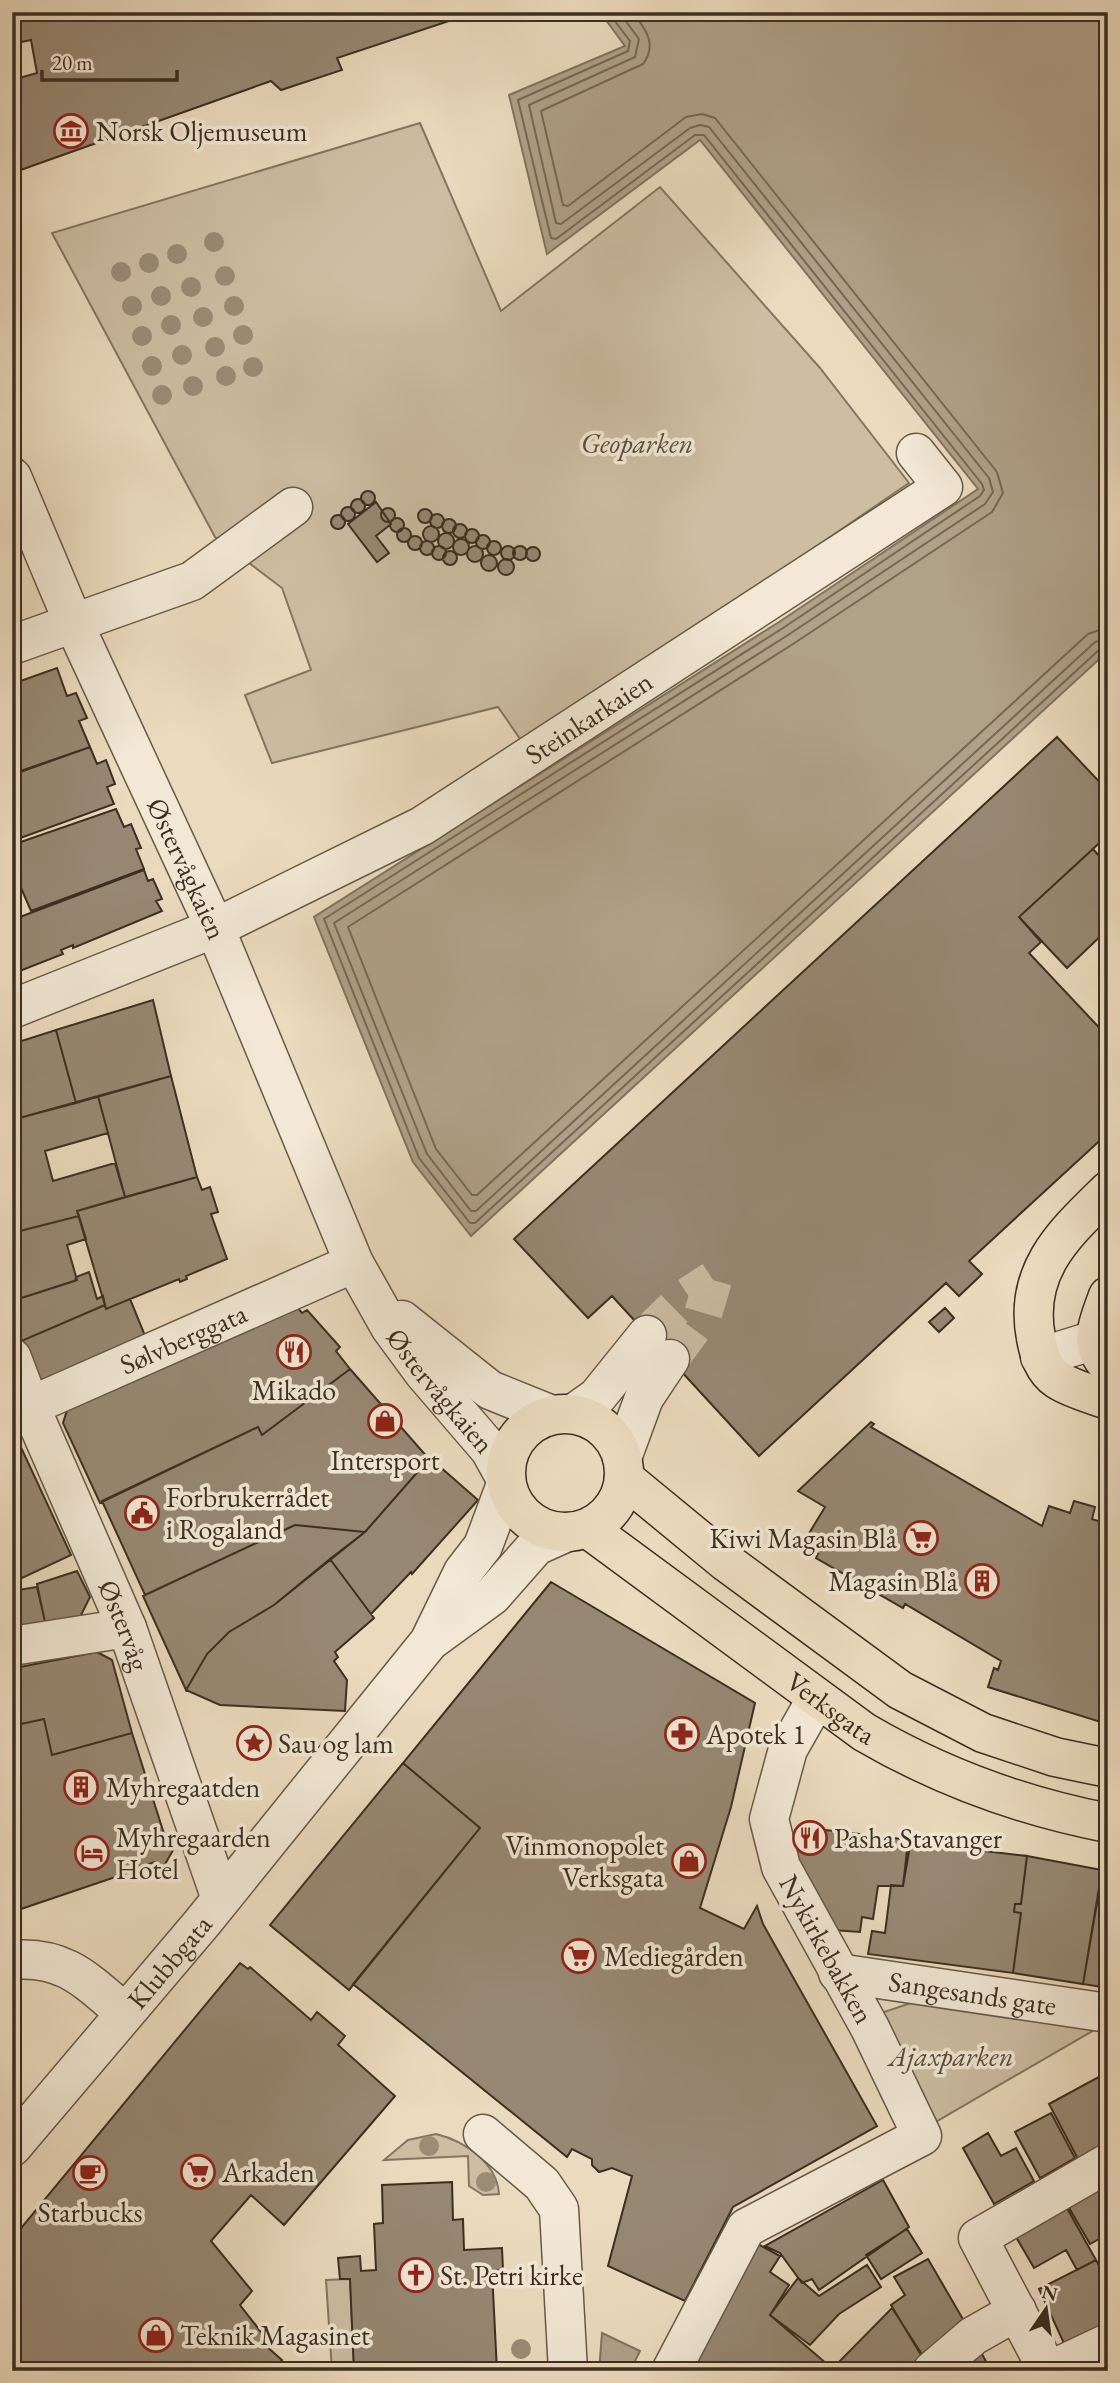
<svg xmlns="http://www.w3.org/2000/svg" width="1120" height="2383" viewBox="0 0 1120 2383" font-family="'EB Garamond',serif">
	<rect width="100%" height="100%" fill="#ebdbbe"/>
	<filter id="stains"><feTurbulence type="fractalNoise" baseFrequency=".00286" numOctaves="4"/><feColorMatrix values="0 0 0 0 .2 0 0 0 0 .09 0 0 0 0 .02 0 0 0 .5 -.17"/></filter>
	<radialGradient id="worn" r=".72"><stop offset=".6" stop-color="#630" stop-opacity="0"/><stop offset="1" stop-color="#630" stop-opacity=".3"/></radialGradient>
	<path fill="#cdbea3" stroke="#847662" stroke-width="2" d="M420 123 501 311 660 187 820 368 909 483 525 746 498 707 272 763 245 695 311 670 282 588 215 537 52 233Z
		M911 2003 1098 2019 1096 2029 932 2124 880 2028 884 2012Z
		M436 2134C465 2141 497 2163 499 2194L483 2195 469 2186 468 2156 384 2160 408 2140Z
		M350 2279 354 2371H332L326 2280Z"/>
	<path fill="#b0a189" stroke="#82735f" stroke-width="2" d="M600 12H1108V651L471 1236 413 1162 314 917 779 622 978 489 700 140 547 254 509 95 625 46Z
		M602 2333 640 2351 630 2371H599Z"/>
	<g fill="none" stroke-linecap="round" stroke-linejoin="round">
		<path stroke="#766855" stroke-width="2" d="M608 12 630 41 628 51 518 100 551 238 556 239 695 135H704L982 484 984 490 980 496 783 628 324 919 419 1158 470 1223H475L1100 649 1108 647
			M619 12 639 39 635 57 529 105 556 223 561 224 690 128 700 125 709 127 989 478 993 492 985 504 788 635 334 923 427 1154 471 1211H476L1095 642 1108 638
			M633 12C645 29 658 44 643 64L541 111 563 205 568 206 686 117 702 114 715 118 997 472 1003 493 992 512 793 644 348 927 436 1149 472 1195H477L1088 634 1108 627"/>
	</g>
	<path fill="#978873" stroke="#3c2f21" stroke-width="2" d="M12 12H476L337 58 342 70 281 90 271 81 12 173V80L37 73 31 40 12 44Z
		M361 498a7 7 0 1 1 14 0a7 7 0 1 1-14 0Z
		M351 506a7 7 0 1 1 14 0a7 7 0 1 1-14 0Z
		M376 502 391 524 376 536 389 553 377 562 348 524Z
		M341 514a7 7 0 1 1 14 0a7 7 0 1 1-14 0Z
		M381 515a7 7 0 1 1 14 0a7 7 0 1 1-14 0Z
		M418 516a7 7 0 1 1 14 0a7 7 0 1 1-14 0Z
		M430 521a7 7 0 1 1 14 0a7 7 0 1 1-14 0Z
		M331 522a7 7 0 1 1 14 0a7 7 0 1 1-14 0Z
		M390 525a7 7 0 1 1 14 0a7 7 0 1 1-14 0Z
		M442 526a7 7 0 1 1 14 0a7 7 0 1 1-14 0Z
		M453 531a7 7 0 1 1 14 0a7 7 0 1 1-14 0Z
		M423 534a8 8 0 1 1 16 0a8 8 0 1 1-16 0Z
		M397 535a7 7 0 1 1 14 0a7 7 0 1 1-14 0Z
		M465 536a7 7 0 1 1 14 0a7 7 0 1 1-14 0Z
		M438 541a8 8 0 1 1 16 0a8 8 0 1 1-16 0Z
		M476 542a7 7 0 1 1 14 0a7 7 0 1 1-14 0Z
		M408 543a7 7 0 1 1 14 0a7 7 0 1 1-14 0Z
		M453 547a8 8 0 1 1 16 0a8 8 0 1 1-16 0Z
		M420 548a7 7 0 1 1 14 0a7 7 0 1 1-14 0Z
		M487 548a7 7 0 1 1 14 0a7 7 0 1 1-14 0Z
		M467 554a8 8 0 1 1 16 0a8 8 0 1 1-16 0Z
		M432 553a7 7 0 1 1 14 0a7 7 0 1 1-14 0Z
		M513 553a7 7 0 1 1 14 0a7 7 0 1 1-14 0Z
		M501 553a7 7 0 1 1 14 0a7 7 0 1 1-14 0Z
		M526 554a7 7 0 1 1 14 0a7 7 0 1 1-14 0Z
		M443 558a7 7 0 1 1 14 0a7 7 0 1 1-14 0Z
		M481 563a8 8 0 1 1 16 0a8 8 0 1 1-16 0Z
		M498 567a8 8 0 1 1 16 0a8 8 0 1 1-16 0Z
		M57 668 67 696 76 693 87 718 79 721 90 747 12 774V684Z
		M1057 737 1108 791V835L1019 917 1041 942 1029 953 1108 1037V1133L969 1261 982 1274 978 1278 959 1296 946 1283 759 1456 612 1296 588 1318 514 1239Z
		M90 747 97 764 106 760 115 784 107 787 114 804 12 841V775Z
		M116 809 124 827 131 824 141 848 136 849 144 869 31 911 12 867V845Z
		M1093 849 1108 866V929L1067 968 1019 917Z
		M144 870 148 881 153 879 162 899 156 901 162 911 73 948V945L61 950 63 954 12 974V920Z
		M153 1000 171 1076 76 1103 56 1030Z
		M56 1030 76 1103 12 1120V1044Z
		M171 1076 197 1177 125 1197 98 1096Z
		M98 1096 108 1133 45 1151 53 1181 115 1163 125 1197 77 1211 79 1216 12 1233V1120Z
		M197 1177 202 1190 210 1187 218 1212 211 1214 227 1259 186 1276 187 1279 180 1282 179 1279 106 1309 77 1211Z
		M79 1216 86 1239 67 1245 77 1280 12 1301V1233Z
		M89 1272 97 1299 103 1296 105 1305 17 1343 12 1327V1301L75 1281 76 1277Z
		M130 1299 148 1343 40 1390 19 1342 105 1305 106 1309Z
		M296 1306 302 1313 307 1310 340 1347 336 1351 350 1369 262 1435 258 1427 100 1503 63 1423 70 1401Z
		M945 1308 954 1318 939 1332 929 1322Z
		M350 1369 429 1459 365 1532 295 1525 145 1595 102 1501 258 1427 262 1435Z
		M871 1422 874 1424 871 1427 1042 1526 1049 1506 1070 1513 1074 1501 1095 1507 1092 1519 1107 1524 1108 1521 1107 1724 988 1687 994 1668 998 1670 1001 1661 905 1604 903 1608 816 1558 818 1554 802 1545 825 1507 798 1491Z
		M12 1428 71 1555 22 1578 12 1562Z
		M430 1458 478 1500 412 1574 411 1572 371 1614 330 1559 365 1532Z
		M295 1525 365 1532 274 1605 229 1632 207 1654 186 1690 143 1596Z
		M330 1559 374 1618 335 1652 338 1657 334 1661 347 1680 345 1711 220 1705 186 1690 207 1654 229 1632 274 1605Z
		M77 1571 90 1597 80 1617 45 1622 37 1584Z
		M551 1582 755 1703 731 1807 700 1908 744 1929 757 1906 763 1924 877 2126 733 2207 685 2301 608 2266 632 2176 612 2168 599 2172 592 2165V2159L572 2149 567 2157 353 1984 480 1828 403 1763Z
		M37 1587 46 1626 12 1632V1591Z
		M97 1652 112 1660 132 1733 52 1755 44 1719 12 1726V1655H18L20 1667Z
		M44 1719 52 1755 132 1733 166 1840 176 1845 164 1866 155 1862 136 1868V1870L12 1912V1726Z
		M403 1763 480 1828 349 1990 270 1925Z
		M800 1827 911 1840 903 1886H878L873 1919 862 1917 860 1932 832 1930 785 1848Z
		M908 1842 1027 1856 1021 1904H1015L1014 1912 1021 1913 1013 1973 868 1954 872 1931 885 1933 891 1885 903 1886Z
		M1027 1856 1102 1870 1083 1984 1013 1973 1021 1913 1014 1912 1015 1904H1021Z
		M1103 1868 1108 1869V1988L1083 1984Z
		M240 1963 248 1969 250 1967 311 2020 317 2012 345 2036 338 2045 395 2096 284 2225 251 2195 211 2241 252 2291 240 2305 268 2341 265 2345 282 2360 273 2371H22L12 2365V2239Z
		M1108 2072V2143L1078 2159 1049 2104Z
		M1051 2113 1075 2158 1040 2178 1015 2132Z
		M988 2133 1001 2156 1016 2148 1034 2181 994 2204 963 2148Z
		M1108 2174V2234L1090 2244 1064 2199Z
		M883 2180 909 2227 819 2290 812 2279 802 2283 780 2253 765 2246Z
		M452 2182 453 2220 463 2219 464 2250 502 2248 503 2270 492 2271 497 2371H354L350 2279H340L338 2258 360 2256 361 2271 376 2270 374 2224 383 2223 382 2185Z
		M1063 2201 1096 2260 1077 2270 1066 2250 1034 2268 1012 2230Z
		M907 2229 922 2253 881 2279 866 2255Z
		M756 2243 780 2256 770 2272 789 2285 770 2315 835 2371H706L693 2364Z
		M928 2259 964 2321 921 2355 891 2305 905 2295 894 2277Z
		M1096 2260 1108 2282V2330L1067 2350 1039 2289Z
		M867 2265 881 2287 839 2314 810 2345 770 2315 798 2278 819 2296Z
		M892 2308 923 2356 909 2371H840L835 2366Z
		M981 2352 991 2371H954Z"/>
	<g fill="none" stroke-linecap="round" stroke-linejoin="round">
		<path stroke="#c8b99f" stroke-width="38" stroke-dasharray="38 19" stroke-linecap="butt" d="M647 1335 685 1298 713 1280
			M670 1359 703 1314 713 1280"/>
		<g stroke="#685a48" stroke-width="41">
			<g id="minor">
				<path id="s1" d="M12 477 74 624 215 928 354 1263 390 1327 423 1372 490 1450 506 1479"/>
				<path d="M12 645 192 581 293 507"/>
				<path id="s2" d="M12 1009 215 928 422 826 943 487 916 453"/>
				<path d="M402 1320 490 1390 552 1415"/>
				<path d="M1040 1357 1095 1340"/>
				<path id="s3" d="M12 1358 30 1406 127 1628 221 1899"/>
				<path id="s4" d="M12 1414 354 1263"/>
				<path d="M573 1414 597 1397 647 1335"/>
				<path d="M622 1458 644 1398 670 1359"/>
				<path d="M433 1639 492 1596 536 1546 567 1532"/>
				<path d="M12 1646 127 1628"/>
				<path d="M12 1960C65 1955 88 1982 125 2013"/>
				<path id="s5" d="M838 1973 1108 2013"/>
				<path d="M483 2134 542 2184 559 2209 568 2371"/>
				<path id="s6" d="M12 2147 202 1923 429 1642 463 1572 483 1546 505 1487"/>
				<path d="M671 2371 746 2228 922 2136 870 2028 781 1867 769 1819 788 1749 817 1698"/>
				<path d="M932 2371 973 2336 1017 2311"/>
				<path d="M1048 2371 978 2238 1108 2163"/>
				<path d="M1049 2371 1108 2343"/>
			</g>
		</g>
		<g stroke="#3c2f21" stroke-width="41">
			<g id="major">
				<path d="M1108 1191C1064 1234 1023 1271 1036 1338 1039 1354 1043 1370 1058 1380 1072 1389 1091 1394 1108 1400"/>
				<path d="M1108 1296C1099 1321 1087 1343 1108 1365"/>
				<circle cx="565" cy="1473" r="59"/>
				<path d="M624 1478 726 1562 900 1690 983 1733 1055 1757 1108 1768"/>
				<path id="s7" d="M587 1528 864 1732C941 1777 1020 1806 1108 1823"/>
			</g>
		</g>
		<use href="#minor" stroke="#f2e8d5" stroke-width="38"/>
		<use href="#major" stroke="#ebdbbe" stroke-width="38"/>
	</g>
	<g fill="#9b8c76">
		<circle cx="214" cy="242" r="10"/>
		<circle cx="177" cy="254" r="10"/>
		<circle cx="149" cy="263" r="10"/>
		<circle cx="121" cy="272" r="10"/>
		<circle cx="225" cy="276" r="10"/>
		<circle cx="191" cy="287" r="10"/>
		<circle cx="161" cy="296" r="10"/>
		<circle cx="132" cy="306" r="10"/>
		<circle cx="234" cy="306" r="10"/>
		<circle cx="203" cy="317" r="10"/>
		<circle cx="171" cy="325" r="10"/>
		<circle cx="243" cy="335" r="10"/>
		<circle cx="142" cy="336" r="10"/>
		<circle cx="215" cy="347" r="10"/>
		<circle cx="182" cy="355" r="10"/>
		<circle cx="152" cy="366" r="10"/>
		<circle cx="253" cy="367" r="10"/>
		<circle cx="226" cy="376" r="10"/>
		<circle cx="193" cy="386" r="10"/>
		<circle cx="162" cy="395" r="10"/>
		<circle cx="429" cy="2146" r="10"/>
		<circle cx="486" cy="2182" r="10"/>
		<circle cx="521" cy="2349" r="10"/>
	</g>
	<defs>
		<g id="museum-ring" transform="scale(1.75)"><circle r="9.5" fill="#f2e8d5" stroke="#8f2418" stroke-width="1.5"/><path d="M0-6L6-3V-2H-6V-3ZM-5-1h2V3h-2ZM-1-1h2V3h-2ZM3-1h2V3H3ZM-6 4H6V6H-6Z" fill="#8f2418"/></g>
		<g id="restaurant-ring" transform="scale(1.75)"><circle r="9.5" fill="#f2e8d5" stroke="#8f2418" stroke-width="1.5"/><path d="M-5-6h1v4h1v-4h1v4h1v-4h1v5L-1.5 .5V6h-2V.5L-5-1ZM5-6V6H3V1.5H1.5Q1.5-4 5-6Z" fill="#8f2418"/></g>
		<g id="shop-ring" transform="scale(1.75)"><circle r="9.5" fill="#f2e8d5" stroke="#8f2418" stroke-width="1.5"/><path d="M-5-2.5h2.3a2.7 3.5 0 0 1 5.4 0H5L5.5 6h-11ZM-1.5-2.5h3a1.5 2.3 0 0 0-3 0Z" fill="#8f2418"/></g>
		<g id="civic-ring" transform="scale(1.75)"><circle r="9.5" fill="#f2e8d5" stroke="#8f2418" stroke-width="1.5"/><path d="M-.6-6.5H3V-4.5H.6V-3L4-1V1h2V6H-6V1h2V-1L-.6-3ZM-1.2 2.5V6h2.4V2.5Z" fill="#8f2418"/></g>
		<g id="supermarket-ring" transform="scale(1.75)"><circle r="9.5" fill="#f2e8d5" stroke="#8f2418" stroke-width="1.5"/><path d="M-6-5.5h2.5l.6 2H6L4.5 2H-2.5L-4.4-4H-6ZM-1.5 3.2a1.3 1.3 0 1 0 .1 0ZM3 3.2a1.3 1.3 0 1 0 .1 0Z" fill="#8f2418"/></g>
		<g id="building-ring" transform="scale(1.75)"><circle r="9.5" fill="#f2e8d5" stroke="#8f2418" stroke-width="1.5"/><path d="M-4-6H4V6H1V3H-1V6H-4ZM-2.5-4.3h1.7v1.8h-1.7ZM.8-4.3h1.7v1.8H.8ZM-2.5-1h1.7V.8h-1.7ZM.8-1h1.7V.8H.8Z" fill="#8f2418"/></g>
		<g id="pharmacy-ring" transform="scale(1.75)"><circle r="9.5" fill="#f2e8d5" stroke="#8f2418" stroke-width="1.5"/><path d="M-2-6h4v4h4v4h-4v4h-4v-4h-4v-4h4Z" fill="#8f2418"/></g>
		<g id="sight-ring" transform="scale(1.75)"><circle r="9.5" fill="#f2e8d5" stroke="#8f2418" stroke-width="1.5"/><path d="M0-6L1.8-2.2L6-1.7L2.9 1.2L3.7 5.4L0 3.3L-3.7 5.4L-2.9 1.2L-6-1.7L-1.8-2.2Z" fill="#8f2418"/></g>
		<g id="hotel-ring" transform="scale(1.75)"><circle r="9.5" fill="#f2e8d5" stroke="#8f2418" stroke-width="1.5"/><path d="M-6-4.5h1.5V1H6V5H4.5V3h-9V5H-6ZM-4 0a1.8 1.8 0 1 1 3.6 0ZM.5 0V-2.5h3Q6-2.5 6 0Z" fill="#8f2418"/></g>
		<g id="cafe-ring" transform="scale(1.75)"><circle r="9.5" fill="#f2e8d5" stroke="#8f2418" stroke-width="1.5"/><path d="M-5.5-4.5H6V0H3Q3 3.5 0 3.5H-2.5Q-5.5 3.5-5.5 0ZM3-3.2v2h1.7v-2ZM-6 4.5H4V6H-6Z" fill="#8f2418"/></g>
		<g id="church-ring" transform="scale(1.75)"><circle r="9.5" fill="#f2e8d5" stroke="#8f2418" stroke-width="1.5"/><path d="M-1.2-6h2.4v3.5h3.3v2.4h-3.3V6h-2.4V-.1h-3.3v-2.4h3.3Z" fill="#8f2418"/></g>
	</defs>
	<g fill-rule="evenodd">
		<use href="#museum-ring" x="71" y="131"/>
		<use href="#restaurant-ring" x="294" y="1352"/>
		<use href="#shop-ring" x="385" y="1421"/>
		<use href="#civic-ring" x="142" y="1513"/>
		<use href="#supermarket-ring" x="921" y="1538"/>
		<use href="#building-ring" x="982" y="1581"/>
		<use href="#pharmacy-ring" x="682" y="1734"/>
		<use href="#sight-ring" x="254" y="1743"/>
		<use href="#building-ring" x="81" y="1787"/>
		<use href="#restaurant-ring" x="810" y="1838"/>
		<use href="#hotel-ring" x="92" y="1853"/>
		<use href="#shop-ring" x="689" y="1861"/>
		<use href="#supermarket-ring" x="579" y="1956"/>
		<use href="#supermarket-ring" x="198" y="2172"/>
		<use href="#cafe-ring" x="90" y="2173"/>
		<use href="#church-ring" x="416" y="2275"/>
		<use href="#shop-ring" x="156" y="2335"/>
	</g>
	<g text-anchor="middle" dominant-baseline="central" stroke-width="7" stroke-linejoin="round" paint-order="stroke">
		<g font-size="28" fill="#3c2f21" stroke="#f2e8d5" text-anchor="start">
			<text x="96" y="131">Norsk Oljemuseum</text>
			<text x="294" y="1390" text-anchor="middle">Mikado</text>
			<text x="385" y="1460" text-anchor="middle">Intersport</text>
			<text x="166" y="1497">Forbrukerrådet<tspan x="166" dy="32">i Rogaland</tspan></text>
			<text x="897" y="1538" text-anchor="end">Kiwi Magasin Blå</text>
			<text x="958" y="1581" text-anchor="end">Magasin Blå</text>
			<text x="706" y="1734">Apotek 1</text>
			<text x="278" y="1743">Sau og lam</text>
			<text x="106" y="1787">Myhregaatden</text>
			<text x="116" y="1837">Myhregaarden<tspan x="116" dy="32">Hotel</tspan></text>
			<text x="834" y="1838">Pasha Stavanger</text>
			<text x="664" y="1845" text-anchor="end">Vinmonopolet<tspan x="664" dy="32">Verksgata</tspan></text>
			<text x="604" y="1956">Mediegården</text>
			<text x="222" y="2172">Arkaden</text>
			<text x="90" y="2212" text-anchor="middle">Starbucks</text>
			<text x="440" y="2275">St. Petri kirke</text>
			<text x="180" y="2335">Teknik Magasinet</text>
		</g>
		<g font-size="28" font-style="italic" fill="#594c3b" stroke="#f2e8d5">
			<text x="637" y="443">Geoparken</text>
			<text x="951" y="2056">Ajaxparken</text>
		</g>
		<g font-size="28" fill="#3c2f21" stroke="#f2e8d5">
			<text stroke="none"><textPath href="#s2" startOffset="648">Steinkarkaien</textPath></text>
			<text stroke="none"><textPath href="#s1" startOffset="429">Østervågkaien</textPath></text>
			<text stroke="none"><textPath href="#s4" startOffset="187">Sølvberggata</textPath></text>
			<text stroke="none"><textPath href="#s1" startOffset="1012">Østervågkaien</textPath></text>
			<text stroke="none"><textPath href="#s3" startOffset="290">Østervåg</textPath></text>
			<text stroke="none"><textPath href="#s7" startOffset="303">Verksgata</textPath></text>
			<text transform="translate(827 1949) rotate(61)">Nykirkebakken</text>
			<text stroke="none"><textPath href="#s6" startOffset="243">Klubbgata</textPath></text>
			<text stroke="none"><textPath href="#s5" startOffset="136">Sangesands gate</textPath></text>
		</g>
	</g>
	<rect width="1120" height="2383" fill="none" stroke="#ebdbbe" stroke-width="42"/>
	<rect x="14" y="14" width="1092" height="2355" fill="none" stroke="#3c2f21" stroke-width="3.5"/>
	<rect x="21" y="21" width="1078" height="2341" fill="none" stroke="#3c2f21" stroke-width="2"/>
	<g transform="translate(1046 2309) rotate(13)" stroke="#f2e8d5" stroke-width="5" paint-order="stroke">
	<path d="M0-5L12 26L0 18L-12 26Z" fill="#3c2f21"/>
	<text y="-10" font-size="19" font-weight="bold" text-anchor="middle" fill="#3c2f21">N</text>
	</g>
	<path d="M42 70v10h135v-10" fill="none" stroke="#3c2f21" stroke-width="3.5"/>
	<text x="52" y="70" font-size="21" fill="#3c2f21" stroke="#f2e8d5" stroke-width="5" paint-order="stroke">20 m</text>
	<rect width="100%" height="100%" filter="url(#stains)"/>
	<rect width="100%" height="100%" fill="url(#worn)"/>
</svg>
